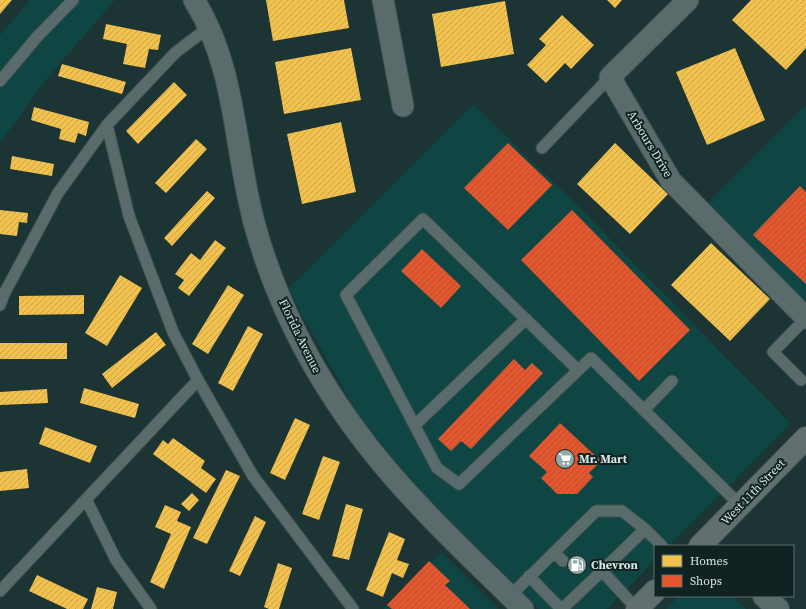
<svg xmlns="http://www.w3.org/2000/svg" width="806" height="609" viewBox="0 0 806 609" font-family="'Source Serif 4',serif">
	<defs>
		<pattern id="homes-hatch" width="6" height="6" patternUnits="userSpaceOnUse"><rect width="6" height="6" fill="#f2c14e"/><path d="M-1 1l2-2M0 6l6-6M5 7l2-2" fill="none" stroke="#c5a24c"/></pattern>
		<pattern id="shops-hatch" width="6" height="6" patternUnits="userSpaceOnUse"><rect width="6" height="6" fill="#e4572e"/><path d="M-1 1l2-2M0 6l6-6M5 7l2-2" fill="none" stroke="#b25235"/></pattern>
	</defs>
	<rect width="100%" height="100%" fill="#1c3433"/>
	<path fill="#0f4644" d="M30 0H115L48 77 0 143V35Z
		M473 104 580 208 791 424 669 546H655V560L607 609H539L431 502 395 461 358 415 296 304 289 288Z
		M806 105V303L708 203Z
		M441 552 498 609H383Z
		M679 596H733L746 609H666Z"/>
	<path fill="url(#homes-hatch)" d="M0 0H12L0 14Z
		M266 0H344L349 28 273 41Z
		M607 0H622L615 8Z
		M751 0H806V48L786 70 732 20Z
		M505 1 514 54 441 67 432 14Z
		M562 15 594 45 571 69 565 63 546 83 527 65 546 45 539 39Z
		M106 24 161 35 158 50 149 49 145 68 123 64 127 44 103 39Z
		M351 48 361 100 284 114 275 62Z
		M735 48 765 120 707 145 676 72Z
		M62 64 126 82 122 94 58 76Z
		M174 82 187 95 138 144 126 131Z
		M34 107 89 122 86 136 78 133 75 143 59 139 61 129 31 120Z
		M341 122 356 192 302 204 287 134Z
		M196 139 207 149 166 193 155 183Z
		M615 143 668 194 630 234 577 184Z
		M12 156 54 164 52 176 10 169Z
		M207 191 215 198 172 246 164 238Z
		M0 210 28 213 27 223 19 222 17 236 0 234Z
		M215 240 226 248 189 296 178 288 184 280 175 274 191 253 200 260Z
		M711 243 770 299 730 341 671 285Z
		M120 275 142 288 107 346 85 333Z
		M228 285 244 295 208 354 192 344Z
		M84 295V314L19 315V296Z
		M248 326 263 334 233 391 218 383Z
		M156 332 166 345 112 388 102 374Z
		M0 343H67V359H0Z
		M84 388 139 404 135 418 80 403Z
		M47 389 48 403 0 405V392Z
		M295 418 310 425 285 480 270 473Z
		M45 427 97 446 90 463 39 444Z
		M173 438 205 461 201 468 216 479 206 493 153 454 163 440 168 444Z
		M323 456 340 462 319 520 302 514Z
		M27 469 29 488 0 491V472Z
		M226 470 240 476 207 544 193 538Z
		M192 493 199 500 189 511 181 504Z
		M346 504 363 509 349 560 332 556Z
		M165 505 181 512 177 521 191 527 164 589 150 582 171 534 155 527Z
		M255 516 266 522 240 576 229 571Z
		M389 532 405 539 397 560 409 564 403 578 392 573 383 597 366 590Z
		M278 563 292 568 279 609H269L264 607Z
		M37 575 88 599 83 609H67L29 591Z
		M97 587 117 592 113 609H91Z"/>
	<path fill="url(#shops-hatch)" d="M508 143 552 185 508 230 464 188Z
		M800 186 806 192V284L753 235Z
		M572 210 690 330 639 381 521 260Z
		M422 249 461 286 441 308 401 271Z
		M514 359 525 370 532 363 543 373 471 449 461 441 451 451 438 439Z
		M560 423 601 461 589 473 593 477 577 494H557L541 478 547 472 529 456Z
		M429 561 450 581 445 585 470 609H392L387 605Z"/>
	<g fill="none" stroke-linecap="round" stroke-linejoin="round">
		<g stroke="#3e504f" stroke-width="13">
			<path id="service" d="M209 27 175 53 107 125 129 216 173 332 198 380 253 476 353 609
				M0 81 37 37 73 0
				M542 148 610 77
				M0 305 4 294 58 193 107 125
				M578 370 423 219 346 295 437 468 459 484 591 358 740 505
				M801 380 773 352 806 318
				M644 410 672 381
				M415 425 526 319
				M86 499 116 560 151 609
				M554 552 563 561
				M529 576 561 609
				M0 591 198 380
				M510 596 596 511H622L645 529
				M562 609 602 571
				M637 609 602 571 645 529 662 546"/>
		</g>
		<g stroke="#3e504f" stroke-width="23">
			<path id="minor" d="M194 0C237 68 234 151 255 226 285 333 341 423 417 503 451 540 488 574 523 609
				M383 0 403 106
				M688 0 610 77 671 181 806 318"/>
		</g>
		<g stroke="#3e504f" stroke-width="24">
			<path id="tertiary" d="M764 596 778 609"/>
		</g>
		<g stroke="#3e504f" stroke-width="24">
			<path id="secondary" d="M700 546 806 438
				M637 609 655 591"/>
		</g>
		<use href="#service" stroke="#596b6a" stroke-width="11"/>
		<use href="#minor" stroke="#596b6a" stroke-width="21"/>
		<use href="#tertiary" stroke="#596b6a" stroke-width="22"/>
		<use href="#secondary" stroke="#61706f" stroke-width="22"/>
	</g>
	<defs>
		<g id="supermarket-disc" transform="scale(1)"><circle r="9.5" fill="#92a9a7" stroke="#102221"/><path d="M-6-5.5h2.5l.6 2H6L4.5 2H-2.5L-4.4-4H-6ZM-1.5 3.2a1.3 1.3 0 1 0 .1 0ZM3 3.2a1.3 1.3 0 1 0 .1 0Z" fill="#fff"/></g>
		<g id="fuel-disc" transform="scale(1)"><circle r="9.5" fill="#92a9a7" stroke="#102221"/><path d="M-5.5-6h7V0h2V4h1.3V-2.5L3-4.5l.8-.8L6-3V5H2.5V1h-1V6h-7ZM-4.2-4.7v3.2H.2V-4.7Z" fill="#fff"/></g>
	</defs>
	<g fill-rule="evenodd">
		<use href="#supermarket-disc" x="565" y="459"/>
		<use href="#fuel-disc" x="577" y="565"/>
	</g>
	<g text-anchor="middle" dominant-baseline="central" stroke-width="4" stroke-linejoin="round" paint-order="stroke">
		<g font-size="12" fill="#d1e8e6" stroke="#102221">
			<text transform="translate(650 144) rotate(59)">Arbours Drive</text>
			<text transform="translate(300 336) rotate(64)">Florida Avenue</text>
			<text transform="translate(753 492) rotate(-46)">West 11th Street</text>
		</g>
		<g font-size="12" font-weight="bold" fill="#d1e8e6" stroke="#102221" text-anchor="start">
			<text x="579" y="459">Mr. Mart</text>
			<text x="591" y="565">Chevron</text>
		</g>
	</g>
	<rect x="654" y="545" width="140" height="52" fill="#102221" stroke="#5d7170"/>
	<rect x="662" y="555" width="20" height="12" fill="#f2c14e" stroke="#5d7170"/>
	<text x="690" y="565" font-size="12" fill="#d1e8e6">Homes</text>
	<rect x="662" y="575" width="20" height="12" fill="#e4572e" stroke="#5d7170"/>
	<text x="690" y="585" font-size="12" fill="#d1e8e6">Shops</text>
</svg>
